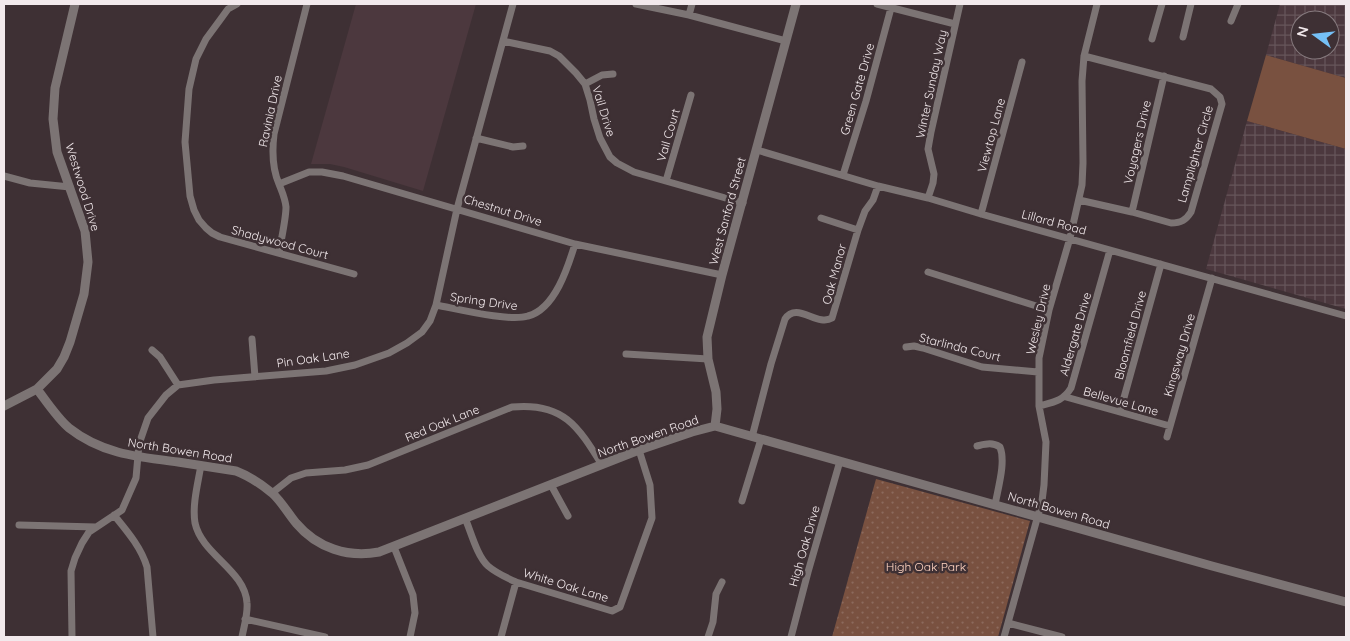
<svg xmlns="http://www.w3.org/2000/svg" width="1350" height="641" viewBox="0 0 1350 641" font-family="Quicksand,sans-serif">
	<defs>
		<pattern id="industrial-grid" width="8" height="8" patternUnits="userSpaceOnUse" patternTransform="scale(1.25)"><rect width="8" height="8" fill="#4c383e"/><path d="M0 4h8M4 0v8" fill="none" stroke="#66555a"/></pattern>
		<pattern id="park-dots" width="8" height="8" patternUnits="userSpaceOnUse" patternTransform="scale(1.25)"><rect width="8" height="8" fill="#795140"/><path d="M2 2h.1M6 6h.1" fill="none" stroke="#8c6a5c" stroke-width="1.8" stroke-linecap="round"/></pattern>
	</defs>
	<rect width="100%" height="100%" fill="#3e3034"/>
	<path fill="#4c383e" d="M356 4H476L423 191 344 167 330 164H311Z"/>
	<path fill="url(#industrial-grid)" fill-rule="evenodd" d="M1280 4H1346V78L1266 55ZM1300 20H1330V50H1300Z
		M1247 121 1346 149V309L1206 269Z"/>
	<path fill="#795140" d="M1266 55 1346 78V149L1247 121Z"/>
	<path fill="url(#park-dots)" d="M876 479 1030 521 998 637H832Z"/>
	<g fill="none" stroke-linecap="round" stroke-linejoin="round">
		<path stroke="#7c7474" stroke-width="7" d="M237 4 228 9 220 20 206 39 196 59 189 89 185 142 190 196 194 210 199 220 206 228 212 233 220 237 354 274
			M636 4 689 15 786 41
			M877 4 955 24
			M689 15 692 4
			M1231 21 1238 4
			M1183 37 1191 4
			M1152 39 1162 4
			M503 41 550 51 559 56 576 73 585 84 590 100 594 119 600 138 610 157 617 163 634 172 743 203
			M585 84 602 75 613 74
			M476 138 513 147 523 146
			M757 150 878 186 928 198 981 214 1346 316
			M843 175 866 101 891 8
			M4 176 30 183 70 187
			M666 181 691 95
			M279 184 309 172H322L343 176 575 244 722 275
			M928 198 933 183 934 174 928 149 931 132 960 4
			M1079 200 1132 212 1171 223C1181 223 1186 220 1191 212L1222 104 1220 97 1211 89 1084 56
			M1132 212 1164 76
			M981 214 1022 62
			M821 218 858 230
			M279 253C281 240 286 219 286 207 285 198 282 192 279 184 272 168 272 151 274 134L307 4
			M928 272 1049 310
			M436 305C458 309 509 322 528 316 555 309 568 267 575 244
			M252 339 255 377
			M906 347 914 346 923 348 982 367 1038 372
			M152 350 160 357 178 385
			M626 354 708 359
			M1066 397 1170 426
			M1039 406C1054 402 1063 401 1071 388L1110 250
			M1120 412 1161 264
			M752 437 771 364 785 319C797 301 817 327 832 318L858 230 865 211 873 200 878 186
			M1167 437 1212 278
			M977 446C986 444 992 442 1000 447 1006 462 998 488 995 505
			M201 465C198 483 192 505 195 523 202 555 245 570 247 603 248 614 244 626 242 637
			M551 485 568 516
			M272 493 291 478 306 473 345 470 368 465 512 407C563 402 578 426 602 465
			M742 501 761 439
			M114 515C127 531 141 547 147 567L153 637
			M465 518C471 532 477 556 488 566 496 573 507 578 516 582L612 611 620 607 652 518 650 485 639 450
			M19 525 96 527
			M394 547 413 595 415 613 410 637
			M245 619 325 637
			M1008 623 1062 637
			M72 637 71 571 75 558 82 543 89 532 122 510 136 478 139 444 148 418 166 395 178 385 214 380 326 371 355 365 389 353 407 343 422 332 430 321 436 305 457 209 513 4
			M501 637 516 582
			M708 637 713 622 716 594 722 582
			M791 637 808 572 840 461
			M1004 637 1042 501 1044 485 1046 442 1039 406V358L1049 310 1070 238 1082 185 1083 163 1082 81 1084 56 1097 4"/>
		<path stroke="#7c7474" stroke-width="9" d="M37 389C46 401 58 419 69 428 102 454 138 457 178 462 198 465 217 468 236 471 249 476 261 484 272 493 281 501 288 513 296 523 317 548 348 558 379 552L639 450 692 432 715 426 1212 566 1346 602
			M4 406 37 389 57 369 64 357 70 342 84 294 88 262 85 231 57 152 53 119 55 88 75 4
			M715 426 717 409 716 392 708 359 707 337 722 275 796 4"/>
	</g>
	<g text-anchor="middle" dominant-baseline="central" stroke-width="5" stroke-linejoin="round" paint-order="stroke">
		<g font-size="12" fill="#f2e9ec" stroke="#3e3034">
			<text transform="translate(931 84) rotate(-78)">Winter Sunday Way</text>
			<text transform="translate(857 89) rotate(-74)">Green Gate Drive</text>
			<text transform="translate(270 111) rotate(-78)">Ravinia Drive</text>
			<text transform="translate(604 111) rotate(73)">Vail Drive</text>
			<text transform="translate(668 135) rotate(-74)">Vail Court</text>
			<text transform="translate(991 135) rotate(-75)">Viewtop Lane</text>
			<text transform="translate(1137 142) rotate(-77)">Voyagers Drive</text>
			<text transform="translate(1195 154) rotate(-74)">Lamplighter Circle</text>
			<text transform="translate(83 187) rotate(73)">Westwood Drive</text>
			<text transform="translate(503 210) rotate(17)">Chestnut Drive</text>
			<text transform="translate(727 211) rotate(-75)">West Sanford Street</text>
			<text transform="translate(1054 222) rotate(15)">Lillard Road</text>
			<text transform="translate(280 242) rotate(15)">Shadywood Court</text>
			<text transform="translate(834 274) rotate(-75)">Oak Manor</text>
			<text transform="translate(484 301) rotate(8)">Spring Drive</text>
			<text transform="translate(1038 319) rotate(-77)">Wesley Drive</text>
			<text transform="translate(1075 334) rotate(-74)">Aldergate Drive</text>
			<text transform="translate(1130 335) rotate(-75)">Bloomfield Drive</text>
			<text transform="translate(960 347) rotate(14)">Starlinda Court</text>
			<text transform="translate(1179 355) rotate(-74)">Kingsway Drive</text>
			<text transform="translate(313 358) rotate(-8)">Pin Oak Lane</text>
			<text transform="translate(1121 401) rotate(16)">Bellevue Lane</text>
			<text transform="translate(442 423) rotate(-22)">Red Oak Lane</text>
			<text transform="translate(648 436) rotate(-19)">North Bowen Road</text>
			<text transform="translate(180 450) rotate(9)">North Bowen Road</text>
			<text transform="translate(1059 510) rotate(16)">North Bowen Road</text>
			<text transform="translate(804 546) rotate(-74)">High Oak Drive</text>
			<text transform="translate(566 585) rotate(17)">White Oak Lane</text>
		</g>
		<g font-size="12" fill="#ffd3c0" stroke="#3e3034">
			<text x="926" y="566">High Oak Park</text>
		</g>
	</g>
	<rect width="1350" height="641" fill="none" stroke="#f2e9ec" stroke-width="10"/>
	<g transform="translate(1315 35) rotate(285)"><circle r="24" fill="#3e3034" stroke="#867a7e"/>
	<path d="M0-4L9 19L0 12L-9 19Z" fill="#75c0f6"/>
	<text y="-8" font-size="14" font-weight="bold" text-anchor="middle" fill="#f2e9ec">N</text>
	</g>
</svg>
